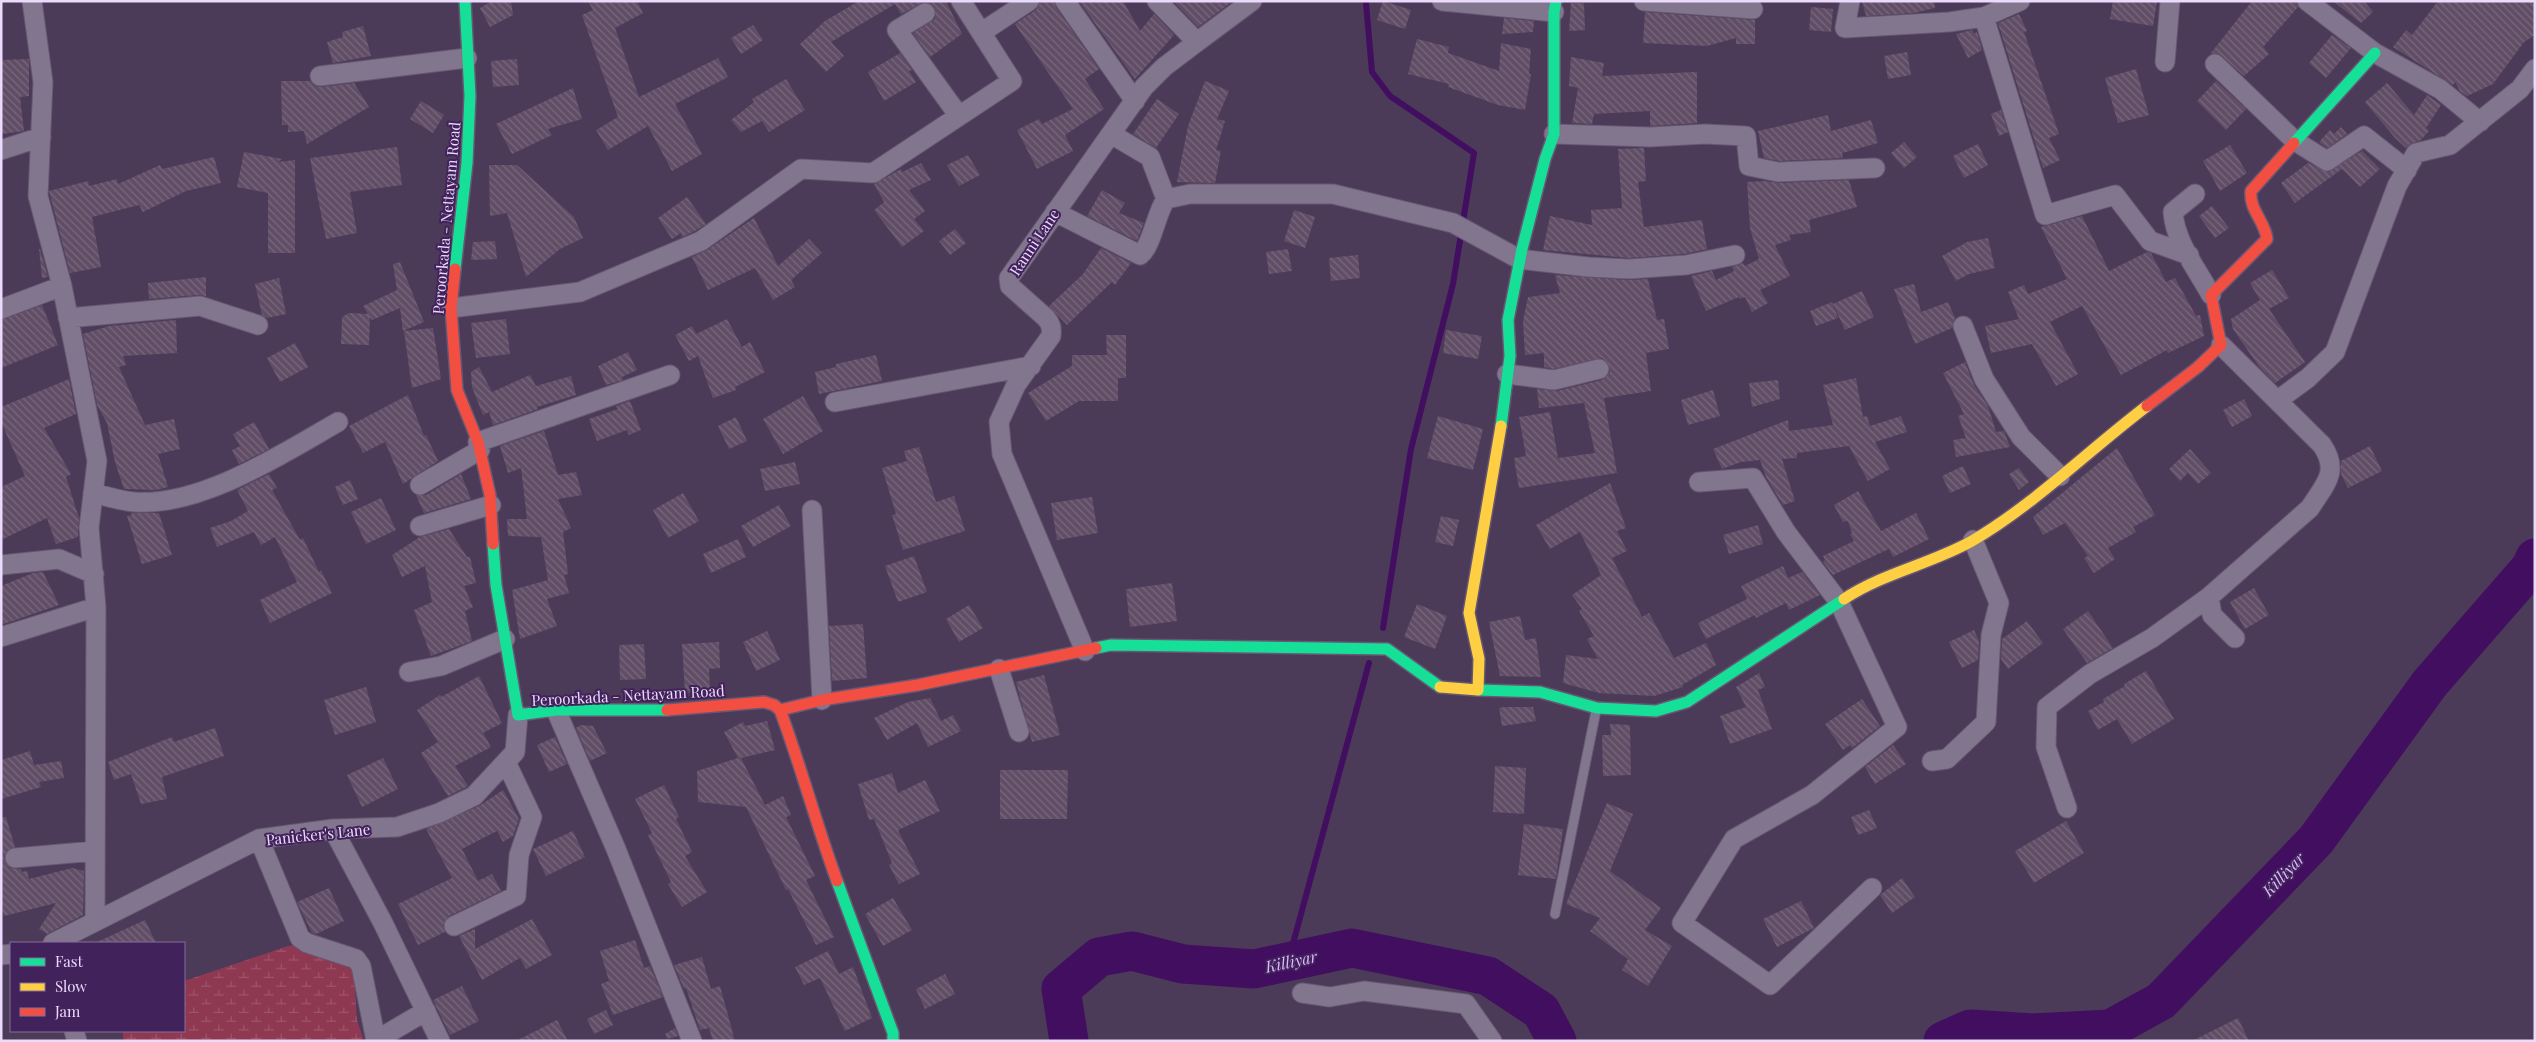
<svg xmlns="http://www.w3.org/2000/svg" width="2536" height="1042" viewBox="0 0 2536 1042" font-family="'Playfair Display',serif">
	<defs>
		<pattern id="wetland-marsh" width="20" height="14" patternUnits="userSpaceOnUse" patternTransform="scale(1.25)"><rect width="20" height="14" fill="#8f3852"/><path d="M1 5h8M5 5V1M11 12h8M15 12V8" fill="none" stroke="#9f546c"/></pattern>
		<pattern id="building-back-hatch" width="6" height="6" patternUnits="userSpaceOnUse" patternTransform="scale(1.25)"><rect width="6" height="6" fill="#614e66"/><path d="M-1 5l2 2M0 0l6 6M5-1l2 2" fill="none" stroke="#78677d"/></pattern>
	</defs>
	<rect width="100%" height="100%" fill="#4c3a59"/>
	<path fill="url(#wetland-marsh)" d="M326 941 353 958 357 1020 364 1041H123V1031H184V981L288 946Z"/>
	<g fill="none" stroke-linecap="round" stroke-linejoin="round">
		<path stroke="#420e60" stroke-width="6" d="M1366 3 1372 72 1390 96 1474 153 1453 284 1411 449 1383 628
			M1288 962 1369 663"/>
		<path stroke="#420e60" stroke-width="39" d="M1069 1041 1061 989 1099 957 1132 951 1183 964 1254 969 1352 948 1488 976 1541 1011 1557 1041
			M1943 1041 1970 1029 2033 1033 2110 1029 2161 1001 2316 840 2430 683 2531 567 2535 558"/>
	</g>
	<path fill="url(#building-back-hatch)" d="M492 1H511L513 15 490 27 480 8Z
		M588 1H637L643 13 615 28 639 97 718 58 728 77 675 104 702 154 672 171 648 126 608 150 596 130 618 117 582 15 593 10Z
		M859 1H946L962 34 930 57 913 33 935 19 934 7 924 2 901 14 895 4 831 42 844 56 826 72 800 44 825 21Z
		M1040 1H1054L1056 7 1099 69 1085 79 1104 109 1065 135 1073 151 1037 169 1017 130 1039 119 1042 124 1073 109 1015 24 1036 10Z
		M1079 1H1123L1140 31 1154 14 1174 35 1135 79Z
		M1173 1H1233L1198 27Z
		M1383 1 1411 10 1405 29 1377 20Z
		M1862 1H1934L1935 8 1914 13 1866 16Z
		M2113 1H2157L2153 26 2110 19Z
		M2252 1H2296L2298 7 2263 47 2269 54 2244 76 2222 56 2211 53Z
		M2333 1H2364L2373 12 2361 23Z
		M2438 1H2535V35L2524 42 2493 84 2467 96 2460 91 2455 82 2453 85 2393 47 2406 30 2412 35Z
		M1571 3H1584L1585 30 1569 31Z
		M1811 7 1833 9 1831 32 1809 30Z
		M1645 12 1755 20V44H1736V38L1707 46 1643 43Z
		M2019 14 2027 31 2024 32 2059 134 2049 138 2060 160 2043 168 1998 23Z
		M1504 18 1534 21 1533 32 1502 34Z
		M753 25 763 40 741 54 731 38Z
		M363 26 371 56 333 63 327 42 343 37 342 32Z
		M1972 30 1974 34 1977 32 1982 50 1968 58 1956 34Z
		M2332 35 2351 48 2326 78 2309 63Z
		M1417 39 1449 47 1448 53 1499 71 1501 43 1531 49 1529 74H1531L1525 110 1498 105 1448 87 1449 84 1408 74Z
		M1907 52 1911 75 1888 79 1884 56Z
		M900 53 912 70 909 71 916 82 884 101 868 72Z
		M1571 57 1604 63 1602 76 1697 72V123L1650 126V111L1594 114 1592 124 1572 123 1578 88 1569 86Z
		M29 59V96L20 97 24 131 2 134V60Z
		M517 59 519 85 493 87 491 61Z
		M2136 69 2149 115 2118 123 2105 78Z
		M786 79 805 110 769 132 762 121 741 132 731 120 754 102 752 99Z
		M281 81H310L315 86 321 87 354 83 369 107 307 144 304 131 288 132V125H282Z
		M1205 81 1229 91 1217 119 1225 121 1216 150 1221 151 1215 183 1177 182 1188 126Z
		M2216 81 2246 109 2226 130 2197 101Z
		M2387 83 2414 115 2427 95 2441 105 2426 128 2429 131 2421 140 2410 144 2406 148 2395 138 2365 102Z
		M573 88 582 119 548 129 552 135 512 154 496 124Z
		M1157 99 1179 114 1156 148 1133 134Z
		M421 101 444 115 433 133 410 119Z
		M2001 110 2008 132 1999 136 1991 114Z
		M1828 115 1831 131 1871 120 1878 143 1842 153 1843 158 1779 161 1764 158 1758 131Z
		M2341 127 2347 134 2327 148 2319 142 2330 130 2334 134Z
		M1904 142 1917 157 1904 168 1891 153Z
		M1978 144 1988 165 1964 178 1953 156Z
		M2230 145 2247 173 2220 191 2203 161Z
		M397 147 402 185 350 192 357 233 326 239 310 158Z
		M1644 148 1646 181 1638 182 1644 227 1702 220 1707 249 1684 254 1629 258 1543 250 1550 216 1592 225 1591 210 1622 208 1618 149Z
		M2362 151 2380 169 2360 187 2342 169 2295 203 2281 183 2308 163 2328 172Z
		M244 152 282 159 278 162 295 160V253H268V193L237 187Z
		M968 155 980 175 959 186 947 165Z
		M214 157 221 183 186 191 143 212 139 205 92 217 101 267 70 273 49 191 88 181 89 186 117 179 118 184 160 165 162 169Z
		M921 163 931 180 909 190 925 211 914 219 924 231 902 247 874 210 884 202 874 184 901 169 902 172Z
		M489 165H517L574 217 583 238 560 249 526 277 507 213 490 216Z
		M1849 180 1857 207 1809 220 1811 232 1789 235 1791 240 1775 245 1790 276 1760 290 1768 303 1752 312 1745 297 1740 299 1739 297 1706 311 1691 276 1712 271 1716 280 1734 271 1732 267 1743 263 1745 266 1759 259 1750 228 1747 182 1765 181 1778 183Z
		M1102 190 1125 203 1119 213 1144 223 1137 241 1087 216Z
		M687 197 706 224 695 231 682 237 681 233 672 239 658 218Z
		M2212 206 2229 228 2215 238 2199 216Z
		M1294 210 1315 217 1305 248 1284 241Z
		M2082 216 2109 271 2147 252 2151 253 2166 282 2175 278 2196 316 2200 315 2204 336 2168 353 2167 350 2121 375 2082 306 2050 322 2078 374 2056 386 2032 344 1991 353 1985 326 2019 319 2008 292 2024 285 2028 294 2067 279 2041 227Z
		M754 218 778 266 809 239 822 253 791 280 795 287 773 300 755 268 708 290 692 257 707 250Z
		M955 229 966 243 950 255 939 241Z
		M1988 238 1995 268 1969 274 1956 281 1942 256 1967 242Z
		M495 241 497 259 471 260 473 242Z
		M1101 248 1131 263 1115 285 1112 282 1067 325 1049 306 1083 274Z
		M39 249H40L48 277 42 278Z
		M1288 249 1292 271 1269 274 1266 252Z
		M1358 255 1360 278 1331 281 1329 258Z
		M400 262 424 322 403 331 400 308 372 320 370 317 369 345 341 344 342 317 349 313 368 314 363 306 397 290 393 264Z
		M2272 270 2289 298 2269 309 2305 362 2275 383 2260 368 2233 329 2231 319 2260 300 2250 283Z
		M1555 275 1628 280 1648 279 1657 320 1664 319 1669 349 1646 353 1651 391 1604 398 1617 473 1519 488 1514 458 1526 456 1519 417 1550 412 1558 458 1595 453 1584 403 1539 408 1537 389 1557 391 1602 380 1610 372 1607 362 1602 358 1553 369 1544 367V353L1525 355 1523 321 1528 297 1560 293Z
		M206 277V296L199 295 149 299 148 283Z
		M279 278 286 314 267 318 262 315 255 284Z
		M1914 284 1921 312 1948 302 1955 318 1952 328 1915 344 1894 289Z
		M1862 291 1874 317 1845 330 1833 304Z
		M1832 302 1838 318 1816 326 1810 311Z
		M42 305 58 345 1 368V320Z
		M506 319 510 354 476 358 471 323Z
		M727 319 742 347 750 342 765 372 735 387 736 390 713 398 698 356 689 361 675 335 692 326 696 334Z
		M176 320 177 353 123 356 126 365 119 367 145 425 174 419 180 449 158 454 168 487 156 490 124 489 115 462 107 423 97 405 83 334 109 326Z
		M433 328 441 379 412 388 404 331Z
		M1446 330 1482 336 1478 359 1443 353Z
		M1106 335H1126V378H1118V401H1079L1046 421 1028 393 1072 366V355H1107Z
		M295 343 308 367 280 382 267 358Z
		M628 352 637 370 622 377 623 380 606 385 598 366Z
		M876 355 882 381 819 394 815 372 836 367V364Z
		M1965 362 1974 385 1988 406 1996 432 2004 431 2010 447 1956 457 1953 440 1966 438 1958 416 1964 414 1943 373Z
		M479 367 492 392 530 375 536 386 571 376 576 395 537 407 538 409 493 425 489 412 483 415 472 387 471 372Z
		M1856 378 1863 417 1867 416 1870 426 1901 416 1907 432 1875 442 1890 469 1868 481 1849 446 1797 453V458L1782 459 1795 501 1783 505 1766 477 1760 460 1741 462 1722 469 1713 449 1788 420 1789 431 1833 425 1823 385Z
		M69 379 76 414 44 428 71 474 66 477 79 518 78 537 56 544 47 518 1 540V487L25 476 1 422V407Z
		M1778 380 1780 399 1752 407 1749 383Z
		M1713 390 1720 416 1688 425 1681 400Z
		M408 395 424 436 426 435 438 461 403 484 385 442 363 453 349 426Z
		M803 396 823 431 783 454 763 419Z
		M2244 399 2252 416 2232 427 2223 410Z
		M630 401 641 430 629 435 627 430 597 441 589 419 618 409 616 406Z
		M1438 416 1483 429 1473 470 1427 458Z
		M736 417 747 441 729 449 718 426Z
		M254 422 269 449 239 464 232 450 240 446 233 434Z
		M544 431 558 475 576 472 582 495 558 499 571 528 563 532 568 574 564 575 569 593 547 599 557 626 520 639 512 590 548 580 541 537 508 536 507 519H527L521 468 508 473 500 446Z
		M2370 446 2382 471 2348 488 2341 474V461Z
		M919 447 936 502 954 496 965 531 903 550 892 515 896 514 882 468 907 461 904 451Z
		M2117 448 2155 515 2133 527 2136 532 2108 548 2115 559 2094 573 2084 558 2088 556 2065 523 2043 535 2033 517Z
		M2190 449 2211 473 2198 484 2188 473 2180 481 2169 469Z
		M795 462 800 484 765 491 760 469Z
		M1963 466 1971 484 1950 493 1942 476Z
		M2019 468 2029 482 2019 490 2009 474Z
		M269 474 277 488 272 490 300 540 303 538 319 572 321 570 332 593 270 623 260 600 297 582 275 537 261 545 254 532 217 547 210 528 231 521 248 511 237 490Z
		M461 474 471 499 424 513 416 495H426Z
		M350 480 358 499 343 505 335 487Z
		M1610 483 1626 528 1617 531 1627 551 1612 558 1642 617 1649 613 1674 658 1706 643 1716 665 1682 685 1683 687 1654 696 1599 693 1563 683 1566 655 1598 659 1587 639 1594 636 1579 611 1582 609 1572 595 1601 575 1580 532 1550 549 1536 525Z
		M1858 491 1881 531 1916 513 1929 539 1893 557 1889 549 1833 575 1823 562 1825 560 1823 556 1854 541 1850 534 1852 533 1848 521 1843 522 1834 505Z
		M683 493 699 521 668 538 653 510Z
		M1092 497 1098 533 1057 540 1051 503Z
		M381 498 396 530 366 544 351 512Z
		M779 505 791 526 753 547 741 526Z
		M131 513H159L172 555 142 564 127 516 132 515Z
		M1441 516 1459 520 1453 546 1435 542Z
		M1758 525 1763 544 1729 554 1723 535Z
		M449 529 467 557H470L476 583 464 586 473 607 465 611 472 641 431 656 414 610 432 602 425 566 402 577 392 555 420 537Z
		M738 539 746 557 711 573 703 554Z
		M914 556 927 592 898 602 885 566Z
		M1783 566 1788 578 1802 572 1820 595 1789 610 1786 603 1756 618 1755 615 1706 639 1698 623 1747 599 1741 586Z
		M43 572 59 605 1 625V586L33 573Z
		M1172 583 1177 621 1130 627 1126 589Z
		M2254 588 2269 615 2245 629 2230 602Z
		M1417 604 1447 616 1435 649 1404 637Z
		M969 605 983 628 959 642 946 619Z
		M2088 611 2113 648 2087 663 2063 629Z
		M1520 616 1525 640 1536 638 1541 677 1500 676 1489 622Z
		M2027 621 2043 643 2008 669 2001 659 2002 639Z
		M863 624 867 678 832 681 829 626Z
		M1974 630 1979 641 1978 660 1962 668 1949 642Z
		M767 631 780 660 756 671 743 642Z
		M719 642 720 668 709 669 710 692 685 693 682 644Z
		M644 644 646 679 620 680 619 645Z
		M2146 671 2174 719 2132 744 2117 719 2098 730 2088 711 2104 702 2103 699 2125 686 2124 684Z
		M1759 673 1765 687 1758 690 1772 729 1730 744 1720 716 1746 707 1736 687Z
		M1044 675 1060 735 1032 742 1016 682Z
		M479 676 502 723 483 733 491 747 455 766 468 786 448 796 421 753 438 742 417 710 440 695 441 697Z
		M366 687 376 722 335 735 324 700Z
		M930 698 941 721 953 715 961 731 928 747 917 723 887 740 874 718 908 702Z
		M1862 699 1880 726 1852 748 1850 745 1843 750 1825 724Z
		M1505 707H1533L1536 721 1502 726 1499 708Z
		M767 721 775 750 741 758 765 805 783 796 791 815 786 817 815 876 806 880 834 937 816 945 788 889 786 890 746 807 698 802 697 771 738 758 724 732 743 722 745 726Z
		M1610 724 1630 725 1631 775 1603 776 1602 735H1611Z
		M581 725 593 726 607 753 590 761 576 728Z
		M215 728 224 756 162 777 167 799 141 804 131 774 114 780 108 762 172 737 174 742Z
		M555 737 567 764 549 772 537 745Z
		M1893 745 1906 764 1875 784 1865 767Z
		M30 751 34 765 61 761 64 778 39 782 41 787 1 799V760Z
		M383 758 398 789 362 807 347 775Z
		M1495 766 1526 768 1524 814 1493 812Z
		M1000 770H1068L1067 819H1000Z
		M892 773 898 793 925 780 940 811 898 830 920 874 899 884 889 865 892 863 874 819 869 820 858 784Z
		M664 785 679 817 676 819 692 852 685 856 707 892 682 907 668 884 671 882 648 835 652 833 635 799Z
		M503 790 519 819 513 836 503 842 497 831 462 849 478 881 492 874 501 891 449 916 443 925 445 932 418 945 398 904 452 878 426 829 479 806Z
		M1607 803 1633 814 1610 871 1661 908 1645 930 1672 946 1648 986 1622 970 1628 959 1590 931 1600 918 1566 904Z
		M1869 810 1877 828 1858 835 1851 817Z
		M1 817H6L15 847 5 854 4 859 10 868 21 869 22 872 27 871 29 879 72 868 84 871 83 915 47 934 39 929 56 903 4 916 1 905Z
		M2066 821 2084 853 2034 883 2015 851Z
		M1524 824 1563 829 1556 879 1518 875Z
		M573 831 585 857 546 876 533 849Z
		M1902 878 1915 897 1892 913 1880 895Z
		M329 888 344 921 316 934 312 933 297 902Z
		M893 898 912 930 883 946 865 914Z
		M1801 901 1814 928 1777 947 1763 919Z
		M532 919 552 955 526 969 520 958 482 980 459 936 475 929V949Z
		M145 920 156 943H95Z
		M635 940 644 968 650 966 663 997 613 1015 601 984 609 981 600 951Z
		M828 951 839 974 853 967 872 1018 845 1031 820 978 804 985 795 967Z
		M702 957 711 989 720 986 735 1041H713L709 1028 700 1030 686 988 684 989 674 965Z
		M945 974 955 994 925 1009 916 989Z
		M462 986 479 1021 450 1035 433 1000Z
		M606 1010 613 1025 594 1034 587 1019Z
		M2238 1018 2249 1041H2192Z
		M557 1020 568 1041H516Z
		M675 1028 678 1036 667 1039 665 1034Z"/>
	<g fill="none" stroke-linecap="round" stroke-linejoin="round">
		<g stroke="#665772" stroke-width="11">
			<path id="lane" d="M1555 914 1596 711"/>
		</g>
		<g stroke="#665772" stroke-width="21">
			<path id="street" d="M32 1 43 82 38 196 62 286 97 461 89 528 96 607 95 921
				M1065 1 1135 101
				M1442 1 1554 12
				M1644 1 1753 9
				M1850 1 1845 28 1949 22 1984 17 2020 1
				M2307 1 2375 53 2440 89 2480 122
				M925 13 897 30 959 116
				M1984 17 2045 215 2115 195 2150 241 2189 255
				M982 32 1029 1
				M1197 42 1252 1
				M2165 62 2170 1
				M2215 64 2295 141 2327 161 2364 136 2407 170
				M320 76 467 58
				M1111 134 1150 157 1166 199
				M1554 134 1650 137 1705 134 1746 136 1749 166 1778 172 1875 168
				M1 150 41 137
				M2195 194 2173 212C2175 242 2197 269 2211 295
				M1055 212 1140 255C1152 246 1156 213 1166 199L1190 194H1333L1453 223 1519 259 1588 267 1629 269 1686 265 1735 255
				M451 308 580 292 701 241 801 169 873 173 1012 81 961 1
				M1 309 62 286
				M68 318 200 306 258 325
				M1963 326 1984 379 2021 437 2060 476
				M2221 345 2322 445C2340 472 2325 484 2310 508L2209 597 2212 615 2235 638
				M1507 374 1554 380 1599 369
				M2278 400 2308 378 2335 352 2397 186 2416 153 2450 145 2520 89 2535 69
				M835 402 1031 366
				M478 442 670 375
				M1699 482 1753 478 1786 532 1839 602 1897 727 1812 795 1734 839 1682 923 1770 985 1872 888
				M420 485 480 450
				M93 493C106 496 121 501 134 502 201 507 282 454 338 422
				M812 510 822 700
				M420 526 491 505
				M1 565 59 559 94 574
				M1 637 96 607
				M1085 651 1002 454 999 422 1016 385 1051 336C1052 328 1051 324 1046 318L1010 286 1009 278 1144 87 1164 67 1197 42 1157 1
				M999 669 1019 732
				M409 672 441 666 505 639
				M556 710 616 849 692 1041
				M1932 761 1947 759 1986 722 1991 635 1999 603 1973 540
				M2067 808 2046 747 2047 707 2090 674 2152 638 2209 597
				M333 829 383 923 440 1041
				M259 839 300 938 307 943 356 959 361 966 376 1041
				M15 858 95 851
				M454 926 516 896 519 855 532 817 506 762
				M53 943 259 839 333 829 397 827 439 813 474 796 515 752 518 715
				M1 955 11 954
				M1302 993 1330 997 1364 991 1466 1004 1492 1041
				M74 1031 77 1041
				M375 1041 426 1011"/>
		</g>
		<g stroke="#665772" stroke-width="14">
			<path id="fast" d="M2294 143 2375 53
				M455 269 467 163 470 96 465 1
				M1501 426 1510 356 1508 320 1522 249 1545 159 1554 134V12L1556 1
				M493 544 496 585 518 715 556 710H667
				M1096 648 1111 645 1387 649 1440 687
				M1478 690 1540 692 1597 708 1656 711 1687 702 1844 599
				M837 881 893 1033V1041"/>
		</g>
		<g stroke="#665772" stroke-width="14">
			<path id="slow" d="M1844 599C1883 573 1931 564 1972 541 2035 504 2089 450 2147 406
				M1440 687 1478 690 1479 659 1469 613 1501 426"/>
		</g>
		<g stroke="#665772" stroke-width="14">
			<path id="jam" d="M455 269 451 308 457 390 478 442 490 495 493 544
				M2147 406 2198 367 2221 345 2211 295 2267 239C2265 221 2249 210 2251 191L2294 143
				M667 710 764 702 774 705 780 710C801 766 816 824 837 881
				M780 710 822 700 918 685 1096 648"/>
		</g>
		<use href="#lane" stroke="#82768e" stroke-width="9"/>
		<use href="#street" stroke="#82768e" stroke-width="19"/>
		<use href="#fast" stroke="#16e098" stroke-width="11"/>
		<use href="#slow" stroke="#ffcf43" stroke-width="11"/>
		<use href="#jam" stroke="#f24e42" stroke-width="11"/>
	</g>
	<g text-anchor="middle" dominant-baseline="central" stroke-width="4" stroke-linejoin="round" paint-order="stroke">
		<g font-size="15" fill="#ecdafd" stroke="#42225a">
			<text transform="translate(446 218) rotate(-85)">Peroorkada - Nettayam Road</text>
			<text transform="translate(1034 242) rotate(-56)">Ranni Lane</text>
			<text transform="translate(628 695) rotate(-3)">Peroorkada - Nettayam Road</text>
			<text transform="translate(318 834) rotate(-6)">Panicker's Lane</text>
		</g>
		<g font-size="16" font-style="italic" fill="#dcb8fd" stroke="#42225a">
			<text transform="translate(2283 874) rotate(-46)">Killiyar</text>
			<text transform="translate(1291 961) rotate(-12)">Killiyar</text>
		</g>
	</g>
	<rect width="2536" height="1042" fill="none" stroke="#ecdafd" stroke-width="5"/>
	<rect x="10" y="942" width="175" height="90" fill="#42225a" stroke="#866c9b"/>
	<rect x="20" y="958" width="25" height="8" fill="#16e098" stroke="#866c9b"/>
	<text x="55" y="967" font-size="15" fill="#ecdafd">Fast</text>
	<rect x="20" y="983" width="25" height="8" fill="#ffcf43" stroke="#866c9b"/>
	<text x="55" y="992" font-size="15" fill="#ecdafd">Slow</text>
	<rect x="20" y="1008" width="25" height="8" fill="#f24e42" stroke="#866c9b"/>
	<text x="55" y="1017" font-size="15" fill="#ecdafd">Jam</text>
</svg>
